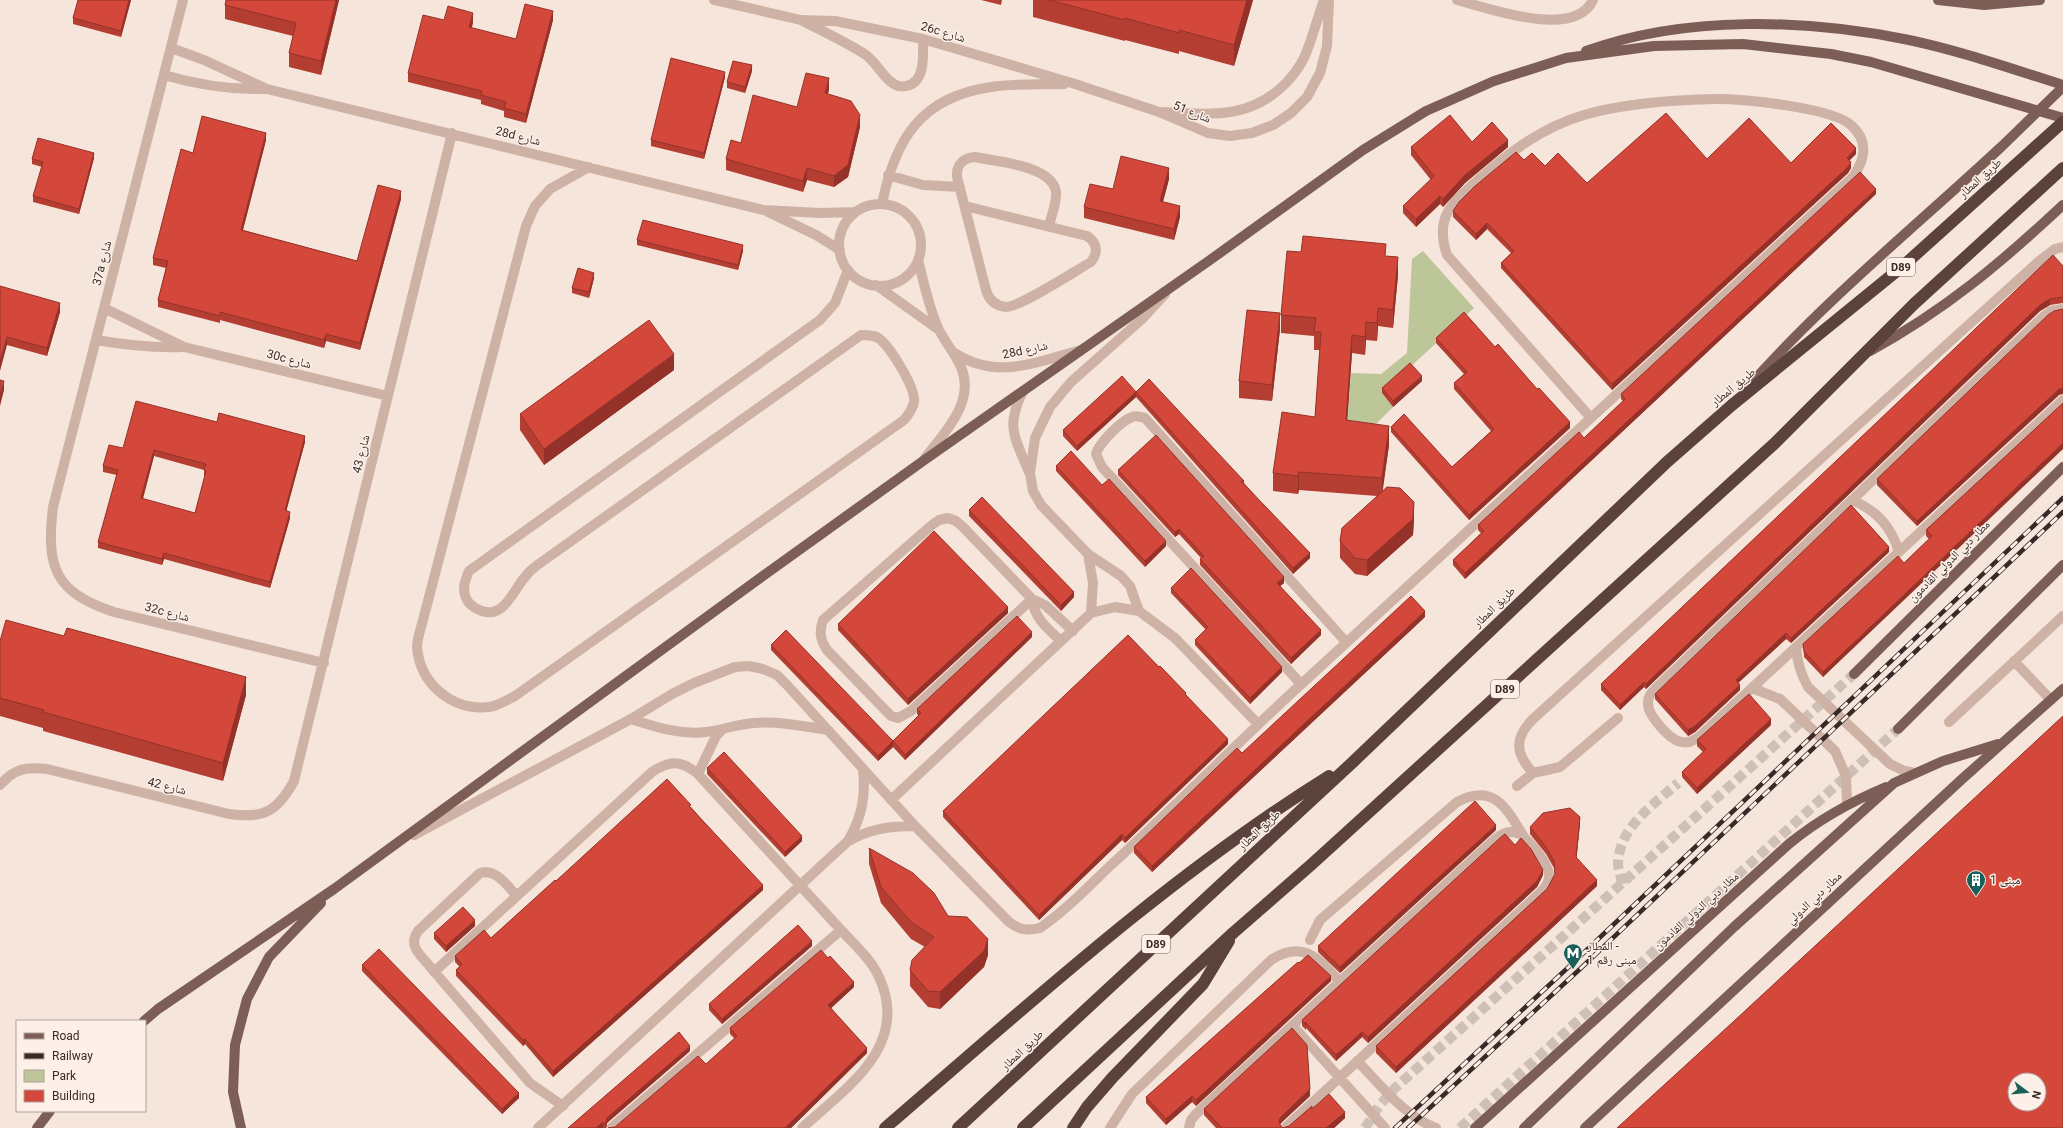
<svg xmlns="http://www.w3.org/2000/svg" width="2063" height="1128" viewBox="0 0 2063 1128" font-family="Roboto,'Noto Naskh Arabic',sans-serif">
	<rect width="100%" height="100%" fill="#f5e5db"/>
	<path fill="#bdc699" d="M1423 251 1474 308 1382 393 1393 407 1373 427 1347 424 1351 373 1381 374 1407 353 1412 259Z"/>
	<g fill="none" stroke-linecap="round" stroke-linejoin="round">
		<path stroke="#cfc0b7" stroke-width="10" stroke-dasharray="10 5" stroke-linecap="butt" d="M1622 884C1621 878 1619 871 1618 865 1618 828 1653 805 1678 783"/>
		<path stroke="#cfc0b7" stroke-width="10" stroke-dasharray="10 5" stroke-linecap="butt" d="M1365 1128 1379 1106 1394 1089 1854 674
			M1460 1128 1898 729"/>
		<path stroke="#ceb2a5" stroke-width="10" d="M183 0 53 507C46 567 54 592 114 612L324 663
			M714 0 801 20 835 21 923 39 1072 83 1159 112 1208 133 1230 136 1252 133 1273 125 1291 113 1307 97 1320 73 1327 46 1329 0
			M1457 0C1488 8 1574 40 1593 0
			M801 20C822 31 846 42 866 55 877 63 883 78 894 84 897 86 902 87 906 86 926 83 923 54 923 39
			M171 48 204 60 267 89 763 210 821 213 855 212
			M164 75C198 85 230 90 265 89
			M1163 112C1209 114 1248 120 1284 85 1292 77 1299 68 1304 58 1312 40 1317 19 1324 0
			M589 167 550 189 535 206 526 226 423 620C421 628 417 639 417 647 420 684 452 711 489 707 498 706 507 700 515 696L904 420C908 415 913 409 914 402 916 388 891 349 881 340 876 335 868 335 861 335L536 566C532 569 528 573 525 577 514 589 504 619 482 611 476 609 473 607 469 603 461 592 464 582 469 571L820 320 835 303 848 270
			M888 175 923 185 960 187
			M882 204C895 139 921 97 991 87 1015 83 1040 85 1064 84
			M839 245a41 41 0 1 1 82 0a41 41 0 1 1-82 0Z
			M965 206 1087 236C1098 243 1098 253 1091 262 1075 271 1020 307 1006 307 995 306 989 300 986 290L957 177C956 165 963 158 975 157 997 162 1052 165 1056 192 1057 203 1051 216 1049 226
			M768 212 816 235 840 250
			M918 260C924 283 929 309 939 330 946 343 955 354 961 367 976 402 944 433 925 458
			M876 285 939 330
			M104 308 184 347 388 396
			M2063 309 2051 311 2044 316 1656 688C1652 692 1647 697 1648 704 1648 715 1670 741 1682 742 1688 744 1694 740 1699 737L2063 400
			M96 340C125 345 153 348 182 347
			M953 352C996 381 1036 362 1081 350
			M1023 391C1005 427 1015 438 1029 472
			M1852 500C1877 511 1891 526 1899 552
			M948 518 956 521 963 527 1032 599 911 711 898 718 891 716 827 650C820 639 819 632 823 620L932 525 939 520Z
			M1088 554 1093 583 1091 613
			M1139 611 1130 586 1121 576 1088 554 1041 505 1033 491 1030 473 1035 438 1050 407 1071 382 1142 319 1165 294
			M1061 641C1048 629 1034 618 1032 599L1045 605 1073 631
			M1796 647C1797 662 1800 673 1808 687L1890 764 1902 770 1915 773
			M2014 661 2051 700
			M1301 684 1102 467 1096 454C1099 443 1121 421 1132 417 1137 415 1140 417 1145 418L1346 642
			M1752 688 1780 699 1835 751 1846 776 1847 804
			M631 719C656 727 680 735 706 732 722 730 738 724 754 723 779 721 803 726 828 730
			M1949 722 2063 616
			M1533 773C1515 753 1514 738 1533 719L2038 262 2055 249 2063 247
			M698 774 716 736 723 729
			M0 785C15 768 26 767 47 769L229 814C263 819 277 812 294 781L452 133
			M1517 786 1533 773 1560 767 1618 718
			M891 800 1091 613 1115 607 1139 611 1175 638 1258 724
			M414 835 631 719 672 694 694 683 735 667 749 666 763 669 777 675 787 685 915 826 1009 922C1020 930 1027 931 1040 928 1066 910 1088 887 1111 865 1174 808 1233 747 1296 689 1481 518 1667 348 1853 177 1865 159 1869 142 1852 126 1835 108 1740 98 1714 99 1671 100 1625 103 1584 115 1543 127 1511 151 1479 179 1452 203 1434 217 1447 255L1591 418
			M848 841C862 817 866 796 863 769
			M516 895C506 884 496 869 480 873L418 931C412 940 413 946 420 955L530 1083 563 1106
			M1310 940 1320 920 1457 802C1494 782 1507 809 1524 837
			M434 972 652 772C670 760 681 760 698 774L841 930
			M1293 1026 1385 1128
			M1357 1061C1381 1085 1404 1116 1436 1128
			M538 1128 847 842C869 829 889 826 915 826
			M611 1128 841 930C854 944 871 959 879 977 911 1046 846 1088 802 1128
			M1110 1128 1132 1094 1271 960C1303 939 1319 959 1340 982
			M1189 1128 1191 1120 1196 1114 1494 840C1501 834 1508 830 1517 833 1527 836 1548 864 1549 874 1550 881 1546 886 1542 891L1285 1128"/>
		<path stroke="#7d5e57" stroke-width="10" d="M1938 0 1984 5 2040 0
			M1586 51C1685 15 1806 19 1909 40 1961 51 2012 69 2063 85
			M1870 351C1944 311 2002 262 2063 205
			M1747 388C1825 300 1915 227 2000 148 2021 128 2042 107 2063 87
			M1854 674 2063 467
			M1898 729 2063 565
			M144 1021 158 1009 334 889 756 581 923 461 1210 260 1363 150 1426 111 1494 81 1566 58 1654 46 1743 44 1831 54 1871 62 2063 118
			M37 1128 50 1111
			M241 1128 233 1092 235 1045 247 999 269 957 321 903
			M1475 1128 1790 843C1821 818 1850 802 1886 787
			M1524 1128 1734 927 1894 783 1943 761 1998 744
			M1585 1128 1961 780 2063 689"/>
		<path stroke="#5b423d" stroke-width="12" d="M885 1128C1028 1005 1169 876 1329 776
			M958 1128 1354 761 1667 462 1732 405 1903 266 2063 122
			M1023 1128 1233 933 1312 864 1775 443 1914 304 2063 168
			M1073 1128 1087 1107 1113 1077 1203 984 1229 941"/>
		<g stroke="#392a27" stroke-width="4.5">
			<path id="rail" d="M1395 1128 1574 962 2063 498
				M1408 1128 1580 969 2063 512"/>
		</g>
		<use href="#rail" stroke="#fcf0e8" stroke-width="3" stroke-dasharray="9" stroke-linecap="butt"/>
	</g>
	<path fill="#b53e32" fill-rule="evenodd" d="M78 0H131L121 37 73 24V18Z
		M339 0 321 75 289 67V53L293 36 225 19V5Z
		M981 0H1002L1001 5Z
		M1033 0H1253L1234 66 1179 51V54L1125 40V41L1033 17Z
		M444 20 473 22 472 28 516 39 553 20 526 123 504 117V111L481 104V100L408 82V73Z
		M752 71 745 93 727 88V82Z
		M725 77 704 159 651 146V140Z
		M829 90 827 94 860 127 848 177 834 187 807 180 803 192 726 170V159L741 143 797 107Z
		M266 140 243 230 357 261 401 199 360 350 326 341 324 348 220 320V323L158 307V300L166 268 153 265V258L193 153Z
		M1472 142 1508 147 1465 183 1443 207 1440 204 1416 227 1403 213V206L1431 180 1411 155V147Z
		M1856 154 1849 160 1851 168 1848 173 1612 390 1501 268V263L1511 253 1487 229 1476 240 1453 217V211L1524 160 1545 166 1587 183 1707 159 1791 163Z
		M94 158 79 214 33 202V196L42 167 32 164V159Z
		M1169 179 1163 202 1180 217 1174 240 1084 218V207L1113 189Z
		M1876 194 1465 579 1453 565V560L1481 533 1478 530V525L1584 438 1623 401 1621 399V394Z
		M637 240 743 251 738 270 637 245Z
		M1301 252 1386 256 1398 275 1393 328 1378 326 1377 341 1366 340 1365 355 1352 353 1347 420 1389 445 1382 491 1414 518 1413 535 1367 576 1355 574 1340 558V541L1377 496 1299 490 1298 494 1273 491V473L1315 417 1320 350H1314V336L1281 333V315Z
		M2063 266V303L2050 305 2040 311 1646 689 1644 687 1620 710 1601 690V684Z
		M594 278 589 298 572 293V288Z
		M0 286 60 312 47 356 7 345Z
		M1280 329 1272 401 1239 398V381Z
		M1436 338 1495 347 1570 428 1469 520 1391 432V427L1452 467 1491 431 1454 389V383L1464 374 1436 343Z
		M674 370 544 465 520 430V414Z
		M1422 381 1393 407 1382 393V388Z
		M1136 392 1244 481V483L1310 558 1293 574 1136 397 1077 451 1063 436V430Z
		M2059 395 1917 526 1877 485V479Z
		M2063 403 1823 677 1804 657 1803 644 1904 563 1929 539 1926 536V530Z
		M217 422 305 442 286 511 290 518 270 588 164 559 162 565 98 548V542L117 475 103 472V466L123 448ZM154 456 204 470V476H205L195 513 143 499Z
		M1056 466 1102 485 1166 546 1145 567 1056 471Z
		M1118 470 1284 583 1280 586 1321 635 1291 664 1200 565V559L1201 558 1179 534 1175 537 1118 475Z
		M969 510 1074 597 1061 611 969 516Z
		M1889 552 1791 643 1786 639 1738 683 1740 690 1695 732 1688 736 1655 699V694Z
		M1171 588 1282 672 1250 704 1195 645V640L1206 630 1171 593Z
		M1008 613 908 705 838 630V624Z
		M1425 617 1152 872 1134 853V847L1242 753Z
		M64 636 246 695 223 781 43 731V728L0 716V641Z
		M1032 637 905 760 893 747 878 761 771 650V645L893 741 919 716 917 714V709Z
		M1186 695 1228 744 1125 843 1122 840 1039 920 943 817V811Z
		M1771 725 1697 794 1682 777V772L1703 752 1697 746V740Z
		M707 768 802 841 785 857 707 774Z
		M691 807 763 890 553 1077 525 1044 523 1046 456 976V970L460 967 455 962V956L491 938 556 881Z
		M1580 823 1576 858 1597 886 1396 1073 1376 1053V1046L1547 889 1555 875 1554 868 1546 854 1530 834V827Z
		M1496 830 1340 973 1318 952V946Z
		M869 848 948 916 988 955 984 967 940 1009 928 1007 910 986V970L925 947 911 939 881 903 869 864Z
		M1543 875 1537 887 1368 1043 1362 1037 1336 1061 1306 1028V1030L1302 1026V1020Z
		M475 926 446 952 434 939V933Z
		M812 946 722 1024 709 1010V1004Z
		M1299 963 1331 981 1196 1106 1192 1102 1166 1125 1146 1103V1097Z
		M362 965 519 1098 502 1114 362 971Z
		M854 987 831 1008 867 1053 791 1128H608L615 1127 706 1064 735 1039 730 1034V1028Z
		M690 1051 607 1123 606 1128H568Z
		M1310 1096 1281 1123 1280 1125 1283 1128 1289 1126 1312 1109 1345 1118 1334 1128H1216L1204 1115V1109Z"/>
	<path fill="#943229" d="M129 0H131L121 37V31Z
		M336 0H339L321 75V61Z
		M1247 0H1253L1234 66V45Z
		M553 11V20L526 123V114Z
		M473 13V22L469 36V27Z
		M752 65V71L745 93V87Z
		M725 72V77L704 159V153Z
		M829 78V90L825 105V93Z
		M860 115V127L848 177 834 187V176Z
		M266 133V140L241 237V230Z
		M1508 140V147L1465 183 1443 207V199L1465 175Z
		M1856 148V154L1847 163V158Z
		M94 153V158L79 214V209Z
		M1851 162V168L1848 173 1612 390V384Z
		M807 168V180L803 192V181Z
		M1169 168V179L1160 212V201Z
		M1876 189V194L1465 579V573Z
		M401 191V199L360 350V343Z
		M1440 196V204L1416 227V219Z
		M1180 206V217L1174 240V229Z
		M1487 223V229L1476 240V234Z
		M743 245V251L738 270V265Z
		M1398 257V275L1393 328V310Z
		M594 273V278L589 298V292Z
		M2050 299V305L2040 311 1646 689V684L2040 305Z
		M60 303V312L47 356V348Z
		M1378 308V326L1377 341V323Z
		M1280 313V329L1272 401V385Z
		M1366 322V340L1365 355V337Z
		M326 334V341L324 348V340Z
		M1352 335V353L1346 438V420Z
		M7 337V345L0 371V362Z
		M674 354V370L544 465V449Z
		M1422 376V381L1393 407V401Z
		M4 381V390L0 406V397Z
		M2063 388V394L2059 395 1917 526V521L2059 389Z
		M1136 392V397L1077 451V446Z
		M1570 422V428L1469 520V515Z
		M1389 426V445L1382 496V478Z
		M305 436V442L285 516V510Z
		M2063 443V449L1823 677V672Z
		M154 450V456L141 504V498Z
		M1299 472V490L1298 494V476Z
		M1414 502V518L1413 535 1367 576V560Z
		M290 512V518L270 588V582Z
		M1179 529V534L1175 537V532Z
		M1166 541V546L1145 567V561Z
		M1889 547V552L1791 643V638Z
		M164 553V559L162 565V559Z
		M1310 553V558L1293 574V568Z
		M1284 577V583L1277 589V583Z
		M1074 592V597L1061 611V605Z
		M1008 607V613L908 705V699Z
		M1425 611V617L1152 872V866Z
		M1321 630V635L1291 664V658Z
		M1032 632V637L905 760V755Z
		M1786 633V639L1736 685V680Z
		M1282 667V672L1250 704V698Z
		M246 677V695L223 781V763Z
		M1644 682V687L1620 710V705Z
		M1740 685V690L1695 732 1688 736V730Z
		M1771 719V725L1697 794V788Z
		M1228 739V744L1125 843V838Z
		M893 741V747L878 761V756Z
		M1580 817V823L1576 864V857Z
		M1496 825V830L1340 973V967Z
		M1122 834V840L1039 920V915Z
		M802 836V841L785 857V852Z
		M1543 870V875L1537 887 1368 1043V1037Z
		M1597 880V886L1396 1073V1067Z
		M763 885V890L553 1077V1071Z
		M475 920V926L446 952V946Z
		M988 939V955L984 967 940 1009V992Z
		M812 941V946L722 1024V1019Z
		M1331 976V981L1196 1106V1100Z
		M854 982V987L828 1011V1005Z
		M1362 1032V1037L1336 1061V1055Z
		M525 1039V1044L523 1046V1040Z
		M690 1046V1051L607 1123 606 1128H605L607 1118Z
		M867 1048V1053L791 1128H785Z
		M1310 1089V1096L1281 1123 1279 1126V1120L1281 1117Z
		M519 1093V1098L502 1114V1109Z
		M1192 1096V1102L1166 1125V1119Z
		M1345 1112V1118L1334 1128H1326Z
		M603 1122V1128H596Z"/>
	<path fill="#d3483a" stroke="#943229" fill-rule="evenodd" d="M78 0H129L121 31 73 18Z
		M226 0H336L321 61 289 53 296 23 225 5Z
		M1049 0H1247L1234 45 1179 30V33L1125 18V20Z
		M525 4 553 11 526 114 504 108 506 102 481 95 482 91 408 73 423 15 444 20 448 6 473 13 469 27 516 39Z
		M671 58 725 72 704 153 651 140Z
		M733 61 752 65 745 87 727 82Z
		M806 73 829 78 825 93 851 101 860 115 848 165 834 176 807 168 803 181 726 159 731 140 741 143 753 95 797 107Z
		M1666 113 1707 159 1749 118 1791 163 1831 123 1856 148 1847 158 1851 162 1848 167 1612 384 1501 263 1514 251 1487 223 1476 234 1453 211 1459 202 1474 187 1516 152 1524 160 1532 153 1545 166 1558 153 1587 183Z
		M1450 115 1472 142 1492 122 1508 140 1465 175 1443 199 1440 196 1416 219 1403 206 1434 176 1411 147Z
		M202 116 266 133 241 230 357 261 378 185 401 191 360 343 326 334 324 340 220 312V316L158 300 168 261 153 258 181 149 193 153Z
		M38 138 94 153 79 209 33 196 43 162 32 159Z
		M1121 156 1169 168 1160 201 1180 206 1174 229 1084 207 1090 184 1113 189Z
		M1860 172 1876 189 1465 573 1453 560 1484 531 1478 525 1579 432 1584 438 1625 399 1621 394Z
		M643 220 743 245 738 265 637 240Z
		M1303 236 1386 244 1385 256 1398 257 1393 310 1378 308 1377 323 1366 322 1365 337 1352 335 1346 420 1389 426 1382 478 1299 472 1298 476 1273 473 1282 412 1315 417 1321 332H1314L1316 318 1281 315 1287 251 1301 252Z
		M2053 255 2063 266V297L2050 299 2040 305 1646 684 1644 682 1620 705 1601 684Z
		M578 268 594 273 589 292 572 288Z
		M0 286 60 303 47 348 7 337 0 362Z
		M2063 309V388L2059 389 1917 521 1877 479 2048 315 2054 311Z
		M1247 310 1280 313 1272 385 1239 381Z
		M1464 312 1495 347 1498 344 1537 389 1539 388 1570 422 1469 515 1391 427 1404 414 1452 467 1494 429 1454 383 1467 372 1436 338Z
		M649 320 674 354 544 449 520 414Z
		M1410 363 1422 376 1393 401 1382 388Z
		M1122 376 1136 392 1077 446 1063 430Z
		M1149 379 1244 481H1241L1310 553 1293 568 1136 392Z
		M0 380 4 381 0 397Z
		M136 401 217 422 219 413 305 436 285 510 290 512 270 582 164 553 162 559 98 542 118 470 103 466 109 445 123 448ZM154 450 206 464 204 470 206 471 195 513 141 498Z
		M2063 403V443L1823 672 1804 651 1803 644 1898 556 1904 563 1932 536 1926 530Z
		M1156 435 1284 577 1277 583 1321 630 1291 658 1200 559 1204 556 1179 529 1175 532 1118 470Z
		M1071 451 1102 485 1109 479 1166 541 1145 561 1056 466Z
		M1387 487 1400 488 1414 502 1413 519 1367 560 1355 558 1340 541 1342 528Z
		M982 497 1074 592 1061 605 969 510Z
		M1851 505 1889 547 1791 638 1786 633 1736 680 1740 685 1695 726 1688 730 1655 694Z
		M934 531 1008 607 908 699 838 624Z
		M1191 568 1282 667 1250 698 1195 640 1208 627 1171 588Z
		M1411 596 1425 611 1152 866 1134 847 1237 748 1242 753Z
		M1017 616 1032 632 905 755 893 741 921 713 917 709Z
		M6 620 64 636 67 628 246 677 223 763 43 712 44 710 0 698V641Z
		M786 630 893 741 878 756 771 645Z
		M1128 635 1159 667 1160 666 1186 693 1185 694 1228 739 1130 833 1125 838 1122 834 1039 915 943 811Z
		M1749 694 1771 719 1697 788 1682 772 1706 749 1697 740Z
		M2063 716V1128H1617L1733 1022ZM2015 1080H2039V1104H2015Z
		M724 752 802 836 785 852 707 768Z
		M667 779 691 805 689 806 763 885 553 1071 525 1039 523 1040 456 970 462 964 455 956 484 930 491 938 555 880 556 881Z
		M1475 801 1496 825 1340 967 1318 946Z
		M1570 808 1580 817 1576 857 1597 880 1396 1067 1376 1046 1547 889 1555 874 1554 861 1546 847 1530 827 1543 813Z
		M1505 834 1515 845 1521 838 1531 849 1543 870 1537 881 1368 1037 1362 1032 1336 1055 1305 1022 1306 1025 1302 1020 1501 837Z
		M869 848 913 873 934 893 948 916 967 917 988 939 984 951 940 992 928 991 910 970 912 960 934 937 911 922 881 887Z
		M463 907 475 920 446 946 434 933Z
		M798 925 812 941 722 1019 709 1004Z
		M379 949 519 1093 502 1109 362 965Z
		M821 950 828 958 830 956 854 982 828 1005 867 1048 785 1128H608L615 1127 698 1056 706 1064 737 1036 730 1028Z
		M1308 955 1331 976 1196 1100 1192 1096 1166 1119 1146 1097 1298 962 1299 963Z
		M1292 1028 1307 1045 1310 1089 1281 1117 1279 1120 1280 1125 1283 1128 1289 1126 1312 1106V1109L1329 1094 1345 1112 1326 1128H1222L1204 1109Z
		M679 1032 690 1046 607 1118 605 1125 603 1122 596 1128H568Z"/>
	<defs>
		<g id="building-pin" transform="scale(1)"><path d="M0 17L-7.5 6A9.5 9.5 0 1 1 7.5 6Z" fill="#186059" stroke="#fcf0e8"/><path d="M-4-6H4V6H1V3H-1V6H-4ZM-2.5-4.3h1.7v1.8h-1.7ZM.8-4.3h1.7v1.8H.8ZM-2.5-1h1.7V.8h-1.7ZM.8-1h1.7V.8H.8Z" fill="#fff"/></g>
		<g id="metro-pin" transform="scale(1)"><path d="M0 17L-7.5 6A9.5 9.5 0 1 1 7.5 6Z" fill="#186059" stroke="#fcf0e8"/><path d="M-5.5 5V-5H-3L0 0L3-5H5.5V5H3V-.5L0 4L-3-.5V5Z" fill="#fff"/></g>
	</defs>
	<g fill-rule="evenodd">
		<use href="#building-pin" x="1976" y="880"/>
		<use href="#metro-pin" x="1573" y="953"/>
	</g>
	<g text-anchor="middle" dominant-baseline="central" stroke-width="3" stroke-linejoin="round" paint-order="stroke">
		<g fill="#fcf0e8" stroke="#746561" stroke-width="1">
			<rect x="1887" y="258" width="28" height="18" rx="3"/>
			<rect x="1491" y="680" width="28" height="18" rx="3"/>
			<rect x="1142" y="935" width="28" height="18" rx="3"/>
		</g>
		<g font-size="11" font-weight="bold" fill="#392a27">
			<text x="1901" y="267">D89</text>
			<text x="1505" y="689">D89</text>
			<text x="1156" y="944">D89</text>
		</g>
		<g font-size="12" fill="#392a27" stroke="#fcf0e8">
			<text transform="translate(943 32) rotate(16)">26c شارع</text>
			<text transform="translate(1192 112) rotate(22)">شارع 51</text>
			<text transform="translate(518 136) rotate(14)">28d شارع</text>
			<text transform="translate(1980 178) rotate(-42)">طريق المطار</text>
			<text transform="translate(102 263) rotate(-76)">37a شارع</text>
			<text transform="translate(1025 350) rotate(-12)">28d شارع</text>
			<text transform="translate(289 359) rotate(14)">30c شارع</text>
			<text transform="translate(1733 387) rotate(-39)">طريق المطار</text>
			<text transform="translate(361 454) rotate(-76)">شارع 43</text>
			<text transform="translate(1949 561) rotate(-45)">مطار دبي الدولي القادمون</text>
			<text transform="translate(1494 607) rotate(-44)">طريق المطار</text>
			<text transform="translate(167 612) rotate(14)">32c شارع</text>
			<text transform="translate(167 786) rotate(14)">شارع 42</text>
			<text transform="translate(1259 830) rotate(-43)">طريق المطار</text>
			<text transform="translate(1814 898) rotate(-43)">مطار دبي الدولي</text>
			<text transform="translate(1696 911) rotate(-42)">مطار دبي الدولي القادمون</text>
			<text transform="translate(1022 1050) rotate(-43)">طريق المطار</text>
		</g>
		<g font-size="12" fill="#392a27" stroke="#fcf0e8" text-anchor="start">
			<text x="1990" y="880">مبنى 1</text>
			<text x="1587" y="946">المطار -<tspan x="1587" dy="14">مبنى رقم 1</tspan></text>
		</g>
	</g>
	<rect x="16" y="1020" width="130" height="92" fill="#fcf0e8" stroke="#aea19b"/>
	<rect x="24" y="1033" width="20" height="6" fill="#7d5e57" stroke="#aea19b"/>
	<text x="52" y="1040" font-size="12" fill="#392a27">Road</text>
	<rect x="24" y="1053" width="20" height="6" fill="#392a27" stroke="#aea19b"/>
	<text x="52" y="1060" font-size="12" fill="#392a27">Railway</text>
	<rect x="24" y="1070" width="20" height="12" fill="#bdc699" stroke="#aea19b"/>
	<text x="52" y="1080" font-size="12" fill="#392a27">Park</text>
	<rect x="24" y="1090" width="20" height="12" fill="#d3483a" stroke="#aea19b"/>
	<text x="52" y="1100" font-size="12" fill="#392a27">Building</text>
	<g transform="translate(2027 1092) rotate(106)"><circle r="19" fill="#fcf0e8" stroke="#aea19b"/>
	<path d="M0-3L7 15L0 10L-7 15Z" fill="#186059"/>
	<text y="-6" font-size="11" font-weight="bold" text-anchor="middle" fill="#392a27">N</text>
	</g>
</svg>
